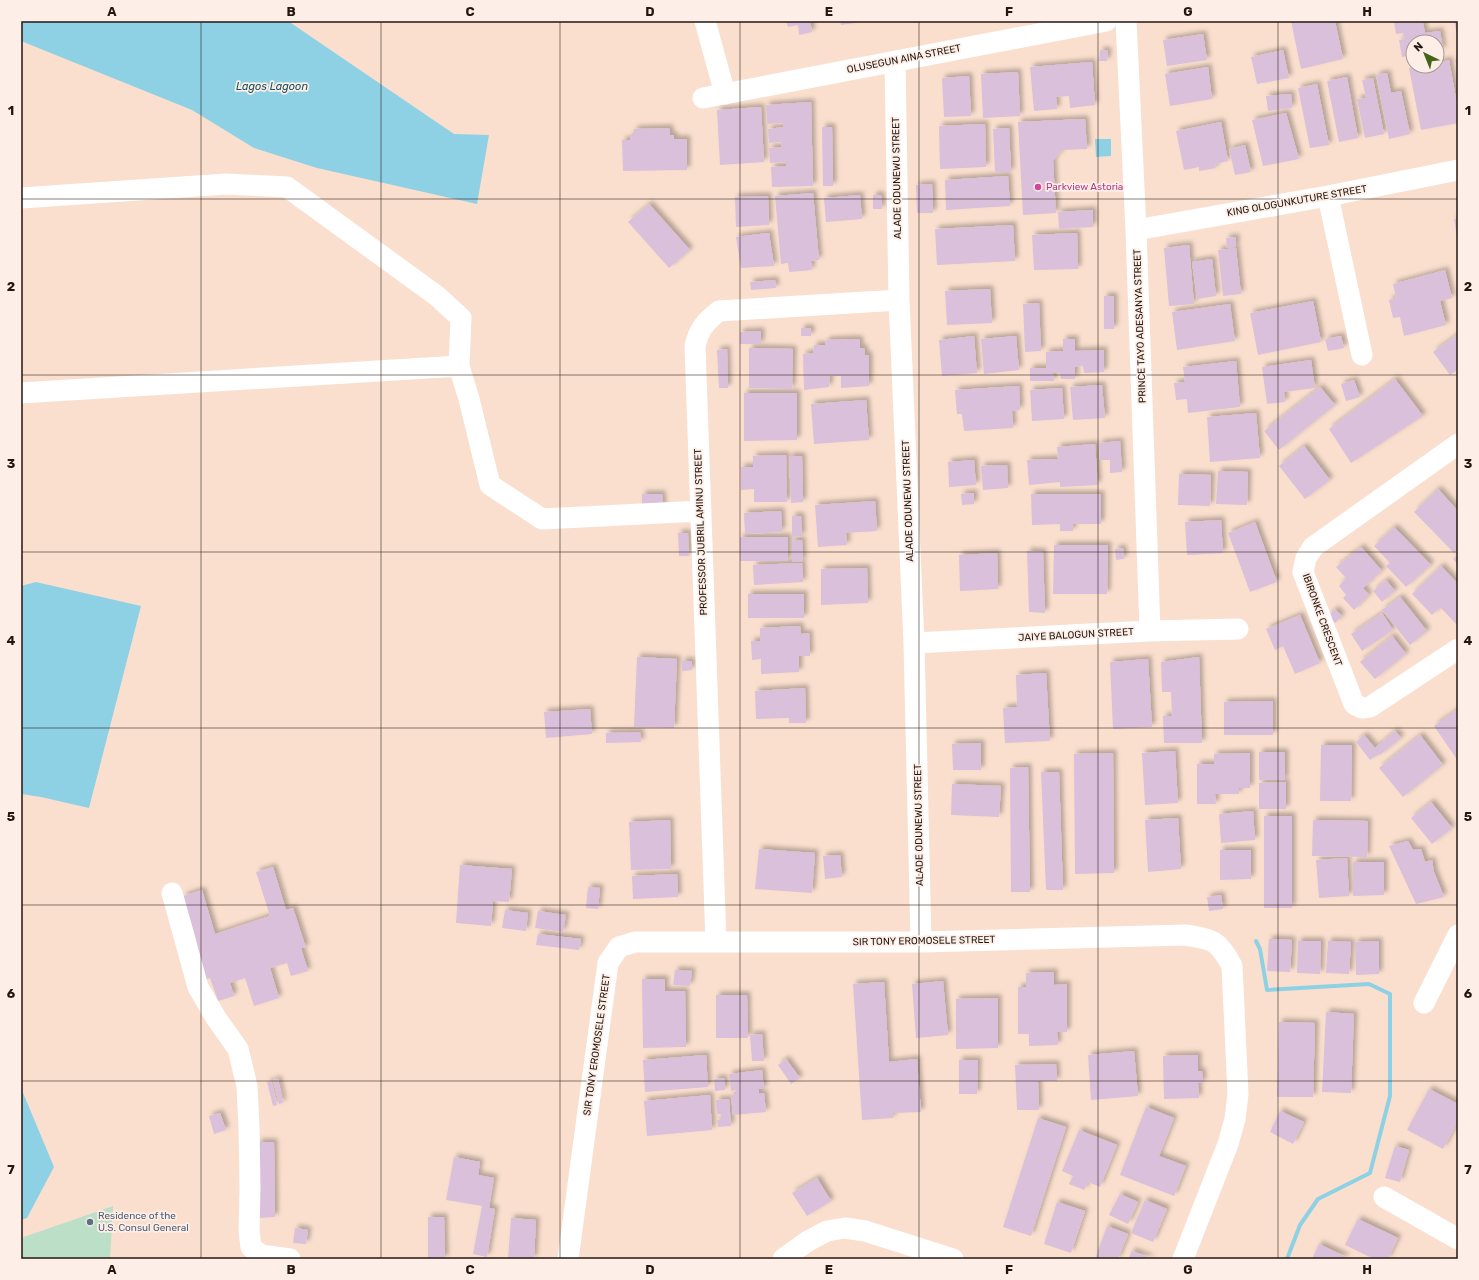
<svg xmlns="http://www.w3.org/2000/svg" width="1479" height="1280" viewBox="0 0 1479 1280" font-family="Rubik,sans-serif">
	<defs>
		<filter id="shadow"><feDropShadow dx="3.5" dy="-3.5" stdDeviation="2" flood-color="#0004"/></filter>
	</defs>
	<rect width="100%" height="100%" fill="#fadfce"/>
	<path fill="#bcdfc7" d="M113 1206 110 1259H21V1238Z"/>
	<path fill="#8ed1e4" d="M21 21H288L454 134 489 135 477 204 317 168 254 148 192 110 21 41Z
		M1095 139H1111V156L1096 157Z
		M36 582 141 606 89 808 41 797 21 794V586Z
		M21 1088 54 1167 27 1218 21 1220Z"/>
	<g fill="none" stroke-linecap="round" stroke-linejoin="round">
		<path stroke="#8ed1e4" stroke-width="4" d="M1256 941 1260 949 1267 990 1369 984 1390 994V1096L1370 1173 1318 1199 1300 1225 1287 1259"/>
	</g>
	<path fill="#dbc0db" filter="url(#shadow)" d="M786 21H810L812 32 799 35 798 25 788 27Z
		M840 21H855V23L841 25Z
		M1291 21H1335L1343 59 1301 69Z
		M1394 21H1427L1423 23 1425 33 1440 31 1443 50 1437 51V42H1413V55L1402 57 1399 40H1404L1403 33 1396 34Z
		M1454 21H1458V35H1457Z
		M1203 34 1207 60 1167 66 1163 40Z
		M1100 50 1108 51 1107 61H1099Z
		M1283 50 1289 78 1257 84 1251 57Z
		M1458 58V69H1457L1455 59Z
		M1449 60 1458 109V123L1421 130 1409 68 1419 66H1437V63Z
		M1092 62 1095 105 1070 108 1069 96 1056 97 1057 109 1034 111 1030 67Z
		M1208 67 1212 99 1170 106 1165 74Z
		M1018 72 1020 116 983 118 981 74Z
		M1387 73 1391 93 1401 91 1410 134 1389 139 1376 75Z
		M969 76 971 116 944 117 942 78Z
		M1347 77 1358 138 1339 142 1327 81Z
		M1373 78 1384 134 1365 138 1357 99 1366 98 1362 80Z
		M1317 84 1329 145 1310 148 1298 88Z
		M1291 94 1292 108 1268 111 1266 96Z
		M811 102 813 186 772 187 771 167 786 166V162L770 163 769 148 782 147 781 142 769 143 768 129 784 127 783 123 767 124 766 105Z
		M761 107 764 162 720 165 717 110Z
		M1286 113 1299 159 1263 166 1252 120Z
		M1085 119 1087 149 1062 150 1053 161 1056 213 1023 215 1018 122Z
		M1221 122 1228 161 1215 164 1216 168 1199 171V167L1184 170 1176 131Z
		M985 124 986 167 940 169 939 126Z
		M822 127H832L833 186H823Z
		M670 128V135H674V139H687V170L623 171 622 140H630V135H634V129Z
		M1009 128 1011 172H995L993 129Z
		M1245 145 1251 172 1235 175 1229 149Z
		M1008 176 1010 206 946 210 945 180Z
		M932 184 933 213H917L916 185Z
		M813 193 819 260 811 261 812 270 789 272 788 263 781 264 775 196Z
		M860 195 862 219 826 222 824 198Z
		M873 195H881L882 209H873Z
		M768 196 769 225 736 227 735 197Z
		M649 204 690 250 669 268 628 222Z
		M1093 210V227L1059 229 1058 212Z
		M1454 219H1458V236L1457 237Z
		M1013 225 1015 261 937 265 935 229Z
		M769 233 774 266 741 268 736 237Z
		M1077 233 1078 269 1034 270 1032 235Z
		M1236 237V247L1227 248 1226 238Z
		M1189 245 1194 304 1169 306 1164 248Z
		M1236 248 1241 294 1223 296 1218 250Z
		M1212 259 1216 296 1197 299 1192 262Z
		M1445 270 1452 298 1440 301 1446 325 1404 336 1400 317 1393 318 1389 300 1396 298 1393 284Z
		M775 280 776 288 751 290 750 282Z
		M990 289 992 323 947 325 945 291Z
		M1104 296H1114V329H1104Z
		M1313 301 1321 342 1258 355 1250 313Z
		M1039 303 1041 351 1025 352 1023 304Z
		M1230 304 1235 341 1177 350 1172 312Z
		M801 328H811V336H801Z
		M761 331V344H740V332Z
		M1458 334V369L1450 375 1433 352Z
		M974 336 977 373 942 376 939 340Z
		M1016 336 1019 370 984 374 981 339Z
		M1341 336 1344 348 1328 351 1325 339Z
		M856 339 860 340V348H864L865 355H869V386L841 388V376H830L829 387 804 390 803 354 813 353 814 345H825L826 340Z
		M1063 339H1075V351L1104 350V372L1084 373 1083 366 1075 367V379H1061L1060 373H1053L1054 381H1030V368H1046V352L1063 351Z
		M749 348 793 349 792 389 749 388Z
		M727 349 728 388H719L717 350Z
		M1311 360 1315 388 1284 392 1285 402 1267 404 1262 367Z
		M1236 361 1240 407 1188 413 1187 399 1176 400 1174 383 1185 382 1183 367Z
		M1395 379 1423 416 1351 463 1329 429Z
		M1354 380 1360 397 1346 401 1341 384Z
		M1102 385 1105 418 1073 420 1070 387Z
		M1019 386 1020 410 1012 411 1013 428 964 431 962 414H957L955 390Z
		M1320 387 1335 405 1279 450 1264 431Z
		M1062 388 1064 419 1032 421 1030 390Z
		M744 393H797V440L744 441Z
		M866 400 869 440 814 444 811 404Z
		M1256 413 1260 458 1210 462 1207 417Z
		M1120 441 1122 472 1110 473V460H1100L1099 443Z
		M1095 444 1098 485 1060 487V482L1029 485 1027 460 1058 459 1057 447Z
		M1304 446 1330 480 1305 499 1279 466Z
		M786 455 787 502H754V489L741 490V467H753V456Z
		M789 456H802L803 502 791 503Z
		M974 460 976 485 949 487 948 462Z
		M1007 465 1008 488 983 490 981 466Z
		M1218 471 1248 472 1247 505 1216 504Z
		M1179 474 1211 475 1210 506 1178 505Z
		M1438 489 1458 511V549L1454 553 1414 512Z
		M974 493V504L962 505 961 494Z
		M642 494H662L663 508 642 509Z
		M1031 494H1101V524H1073V531H1060V524L1032 525Z
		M875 501 877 531 846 533 847 545 818 547 815 505Z
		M781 511 782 532 745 534 744 513Z
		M792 516H801L802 536 792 537Z
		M1221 520 1223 553 1187 555 1185 522Z
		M1255 522 1277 582 1250 592 1228 533Z
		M1394 527 1431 565 1406 587 1386 566 1390 563 1374 546Z
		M678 533H688L689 556H679Z
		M740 537H788V561H740Z
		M792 540H802L803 561 792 562Z
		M1054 545H1108L1107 594H1053Z
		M1361 547 1382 571 1363 588 1369 595 1354 610 1343 598 1346 595 1339 586 1346 578 1336 567Z
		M1123 548 1124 559 1116 560 1115 549Z
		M1027 551 1043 552 1045 613 1029 612Z
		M997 553 998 589 960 591 959 555Z
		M1458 554V565L1453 559Z
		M802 563 803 582 754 585 753 565Z
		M1441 566 1458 584V623L1457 625 1440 607 1432 615 1412 594Z
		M867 568 868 603 821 605V569Z
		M1386 580 1395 591 1382 602 1373 591Z
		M748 594H804V618H748Z
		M1400 597 1427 631 1410 645 1382 610Z
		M1335 609 1342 616 1335 623 1328 616Z
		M1382 613 1393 630 1362 651 1351 634Z
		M1300 615 1320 663 1295 674 1283 646 1275 650 1266 629Z
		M800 626 801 634 809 633 810 656H799V672L761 674V659L752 660 751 641H760V628Z
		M1392 636 1406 654 1375 679 1360 662Z
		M637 657 677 659 674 728 634 727Z
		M1199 657 1202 743H1164L1163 716H1172L1171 692H1162L1161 662Z
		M1148 659 1152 727 1113 729 1110 662Z
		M682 661H692V670L682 671Z
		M1046 673 1050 741 1005 743 1003 708 1017 707 1016 675Z
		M805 688 806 723H789V718L756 719 755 691Z
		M1273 701V735H1224V702Z
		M590 709 592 734 546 738 544 712Z
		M1458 709V761L1434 726Z
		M1395 731 1401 738 1380 755 1379 754 1370 760 1356 742 1364 735 1375 748Z
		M640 732 641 742 606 743V733Z
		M1420 735 1443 765 1403 797 1379 768Z
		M981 743V770H953L952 744Z
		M1321 745H1352L1351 801H1320Z
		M1175 751 1178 803 1145 805 1142 753Z
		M1259 752H1285V780H1259Z
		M1113 753 1114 873 1075 874 1074 754Z
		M1250 753V788H1239V794H1215L1216 804H1197V764H1214V754Z
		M1028 767 1030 892H1011L1010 768Z
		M1041 772H1059L1063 890H1046Z
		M1286 782V809H1259V783Z
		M952 784 1001 786 999 817 951 815Z
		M1431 802 1452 828 1432 844 1411 818Z
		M1253 811 1255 840 1221 843 1219 814Z
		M1264 816H1292V908H1264Z
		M1178 818 1181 869 1148 872 1145 820Z
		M670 820 671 869 631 870 629 822Z
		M1313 820 1368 821 1367 857 1312 856Z
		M1408 841 1413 850 1421 849 1425 862 1432 860 1434 872 1444 897 1416 904 1389 846Z
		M759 849 815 853 812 893 755 889Z
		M1220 850H1251V879L1220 880Z
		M840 855 842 877 825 879 823 856Z
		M1347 858 1349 896 1319 898 1316 860Z
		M1353 862H1384V895L1353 896Z
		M460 865 512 869 509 902 493 901 491 926 456 923Z
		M273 867 286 910 293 908 306 948H301L308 971 291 976 287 963 270 968 279 998 254 1006 245 978 230 983 234 996 218 1001 210 978 204 980 192 943 197 942 183 896 202 890 215 934 270 916 256 872Z
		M677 874 678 897 633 899 632 876Z
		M588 887 600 888 598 909 586 908Z
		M1221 895 1223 909 1209 911 1207 897Z
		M505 910 528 913 526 931 502 928Z
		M538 911 566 915 563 932 535 928Z
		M538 934 581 939 579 950 536 945Z
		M1269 939 1292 940 1290 972 1267 971Z
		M1298 941H1321L1320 974 1297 973Z
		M1328 941 1351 942 1349 974 1326 973Z
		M1379 941V974L1356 975 1355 942Z
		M675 970 692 971 690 986 673 985Z
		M1054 972V985L1067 984V1032H1057L1058 1045 1029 1046V1034H1018V987H1026V973Z
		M642 979H665V991H685L686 1047 643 1048Z
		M943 981 948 1035 916 1038 912 984Z
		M884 982 889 1062 917 1059 921 1112 893 1113V1118L862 1120 853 984Z
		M716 995H747L748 1038H716Z
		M998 998V1048L956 1049V999Z
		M1326 1012 1354 1014 1351 1093 1322 1092Z
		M1279 1022 1315 1023 1313 1097H1277Z
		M762 1034 764 1061H752L750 1035Z
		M1134 1051 1138 1096 1091 1100 1088 1055Z
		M706 1055 708 1087 645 1092 643 1060Z
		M1198 1055V1071H1202L1203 1083H1198L1199 1098 1164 1099 1163 1056Z
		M786 1059 800 1078 791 1084 778 1065Z
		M959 1060H978L977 1094H959Z
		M1056 1064 1057 1081H1038L1039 1110H1017L1015 1065Z
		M762 1070 764 1089H759V1094L764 1093 766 1112 733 1115 731 1095 736 1094V1090L731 1091 729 1074Z
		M724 1078 725 1090 715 1091 714 1079Z
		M278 1079 283 1103 279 1104 273 1080Z
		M271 1081 277 1105 273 1106 267 1082Z
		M1429 1089 1458 1104V1121L1443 1149 1407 1130Z
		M710 1095 712 1130 647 1136 644 1101Z
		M729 1099 731 1126 718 1127 717 1120 721 1119V1114H717L716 1100Z
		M1146 1107 1174 1118 1159 1156 1186 1166 1174 1196 1120 1175Z
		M1280 1111 1304 1122 1293 1144 1270 1132Z
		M220 1113 226 1130 214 1134 209 1116Z
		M1038 1118 1066 1127 1031 1236 1003 1227Z
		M1079 1130 1117 1145 1100 1187 1088 1182 1084 1190 1069 1184 1073 1176 1062 1171Z
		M258 1142H274L275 1217 259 1218Z
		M1395 1146 1409 1150 1400 1182 1385 1178Z
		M454 1157 480 1162 478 1175 494 1178 489 1208 495 1209 487 1257 473 1254 482 1206 446 1200Z
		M817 1178 831 1201 807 1216 792 1193Z
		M1120 1194 1138 1202 1128 1224 1109 1215Z
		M1145 1200 1167 1209 1153 1242 1131 1233Z
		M1057 1202 1085 1211 1071 1253 1044 1244Z
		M428 1217H444L445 1259H428Z
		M511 1218 536 1220 534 1259H508Z
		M1358 1219 1398 1238 1388 1259H1374L1345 1245Z
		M1107 1226 1128 1234 1118 1259H1095Z
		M295 1228 308 1230 306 1244 293 1243Z
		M1319 1244 1346 1257 1345 1259H1312Z
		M1132 1251 1153 1259H1128Z"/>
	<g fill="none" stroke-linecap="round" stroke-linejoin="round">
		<path stroke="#fff" stroke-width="21" d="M705 21 725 94
			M1126 21 1136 230 1150 631
			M895 61 899 300 914 643 921 942
			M703 98 1106 21
			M1328 196 1362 355
			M21 198 226 184 287 187 437 296 461 318 459 366 469 399 490 485 542 519 701 511
			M1136 230 1328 196 1458 170
			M21 393 459 366
			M1458 444 1313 547 1306 558 1303 572 1354 704 1362 708 1370 707 1458 649
			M914 643 1150 631 1238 629
			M172 893 198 987 216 1018 238 1049 247 1086 249 1128 250 1188 249 1231 251 1247 261 1255 290 1259
			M716 942 695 346C699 329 705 322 719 311L899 300
			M1424 1003 1458 935
			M1384 1197 1458 1239
			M568 1259 608 963 619 947 635 942H921L1185 935C1213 939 1218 940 1232 966L1238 1094 1235 1119 1228 1144 1183 1259
			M783 1259 808 1241 827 1231 845 1228 865 1231 953 1259"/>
	</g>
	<path fill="none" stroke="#231710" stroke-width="1" stroke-opacity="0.55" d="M201 21V1259M381 21V1259M560 21V1259M740 21V1259M919 21V1259M1098 21V1259M1278 21V1259M21 199H1458M21 375H1458M21 552H1458M21 728H1458M21 905H1458M21 1081H1458"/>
	<circle fill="#d1479c" stroke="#fdefe7" stroke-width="1.5" cx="1038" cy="187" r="4"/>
	<circle fill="#5c6f8a" stroke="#fdefe7" stroke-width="1.5" cx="90" cy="1222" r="4"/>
	<g text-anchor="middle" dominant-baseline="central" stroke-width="3.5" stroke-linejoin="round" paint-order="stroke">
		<g font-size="10" fill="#231710" stroke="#fdefe7">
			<text transform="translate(904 59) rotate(-11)">OLUSEGUN AINA STREET</text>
			<text transform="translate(897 178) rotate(-91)">ALADE ODUNEWU STREET</text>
			<text transform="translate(1297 201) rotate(-10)">KING OLOGUNKUTURE STREET</text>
			<text transform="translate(1140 326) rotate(-92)">PRINCE TAYO ADESANYA STREET</text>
			<text transform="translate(908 501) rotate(-92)">ALADE ODUNEWU STREET</text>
			<text transform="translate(701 532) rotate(-92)">PROFESSOR JUBRIL AMINU STREET</text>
			<text transform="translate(1322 620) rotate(70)">IBIRONKE CRESCENT</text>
			<text transform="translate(1076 635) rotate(-3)">JAIYE BALOGUN STREET</text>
			<text transform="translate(919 825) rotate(-91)">ALADE ODUNEWU STREET</text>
			<text transform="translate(924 941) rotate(-1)">SIR TONY EROMOSELE STREET</text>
			<text transform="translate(597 1045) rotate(-82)">SIR TONY EROMOSELE STREET</text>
		</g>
		<g font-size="10" fill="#b23c85" stroke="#fdefe7" text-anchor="start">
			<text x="1046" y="187">Parkview Astoria</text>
		</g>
		<g font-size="10" fill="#4e5e75" stroke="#fdefe7" text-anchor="start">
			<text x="98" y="1216">Residence of the<tspan x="98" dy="12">U.S. Consul General</tspan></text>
		</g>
		<g font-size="11" font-style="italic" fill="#18505e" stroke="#fdefe7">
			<text x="272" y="86">Lagos Lagoon</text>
		</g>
	</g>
	<rect width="1479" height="1280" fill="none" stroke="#fdefe7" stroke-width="44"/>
	<g transform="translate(1425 54) rotate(317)"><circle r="19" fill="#fdefe7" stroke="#a69991"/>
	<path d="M0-3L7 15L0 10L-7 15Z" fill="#456418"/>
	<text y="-6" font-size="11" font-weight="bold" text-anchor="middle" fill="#231710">N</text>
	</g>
	<rect x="22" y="22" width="1435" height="1236" fill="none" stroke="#231710" stroke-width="1.5"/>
	<g font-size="13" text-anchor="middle" font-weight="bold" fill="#231710">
		<text x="112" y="16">A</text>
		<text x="291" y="16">B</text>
		<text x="470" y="16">C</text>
		<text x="650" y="16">D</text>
		<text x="829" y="16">E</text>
		<text x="1009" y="16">F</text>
		<text x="1188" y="16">G</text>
		<text x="1367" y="16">H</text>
		<text x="11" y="115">1</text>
		<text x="1468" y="115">1</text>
		<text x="11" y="291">2</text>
		<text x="1468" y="291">2</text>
		<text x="11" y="468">3</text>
		<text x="1468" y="468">3</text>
		<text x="11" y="645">4</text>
		<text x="1468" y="645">4</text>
		<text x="11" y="821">5</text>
		<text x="1468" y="821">5</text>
		<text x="11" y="998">6</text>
		<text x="1468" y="998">6</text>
		<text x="11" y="1174">7</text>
		<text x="1468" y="1174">7</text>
		<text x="112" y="1274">A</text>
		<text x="291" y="1274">B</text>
		<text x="470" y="1274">C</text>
		<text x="650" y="1274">D</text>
		<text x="829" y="1274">E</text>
		<text x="1009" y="1274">F</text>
		<text x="1188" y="1274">G</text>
		<text x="1367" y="1274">H</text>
	</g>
</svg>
